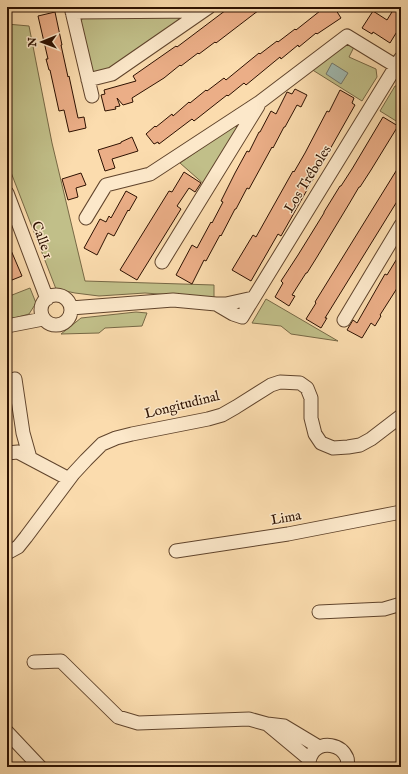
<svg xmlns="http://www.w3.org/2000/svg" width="408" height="774" viewBox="0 0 408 774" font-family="'IM FELL English',serif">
	<rect width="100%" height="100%" fill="#fbdcae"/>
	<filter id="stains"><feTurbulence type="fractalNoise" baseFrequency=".005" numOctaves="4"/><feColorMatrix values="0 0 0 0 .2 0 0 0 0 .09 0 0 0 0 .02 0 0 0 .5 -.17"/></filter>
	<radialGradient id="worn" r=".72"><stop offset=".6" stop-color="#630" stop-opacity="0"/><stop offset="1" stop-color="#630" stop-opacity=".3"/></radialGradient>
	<path fill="#c1bf89" stroke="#776845" d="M180 16 181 19 112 68 93 72 90 70 80 22 81 20 85 17Z
		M7 24 29 26 52 143 85 281 214 285V298L145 293 99 296 75 293 56 289 7 162Z
		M348 44 354 47 349 57 376 69 377 77 362 101 311 69Z
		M401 85V124L380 111 395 86Z
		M248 116 206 186 180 163Z
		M30 288 36 303 29 314 7 320V297Z
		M266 299 338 341 291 334 281 326 252 323Z
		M136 312 147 313 142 326 105 328 99 333 61 334 81 318Z"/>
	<path fill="#a0bab1" stroke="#72766b" d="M332 63 348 73 341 84 326 74Z"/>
	<path fill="#ebae87" stroke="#2d1101" d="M230 7H263L216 43 215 42 199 54 198 53 181 66 180 65 164 78 132 98 133 102 123 105 117 98 120 106 115 107 116 109 105 111 101 95 105 94 104 90 136 81 133 76 176 46 177 47Z
		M325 7H334L341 18 317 34 316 33 299 47 298 45 281 59 280 57 246 85 244 83 228 96 227 95 194 121 192 119 159 144 158 142 154 144 146 134 155 126 156 127 172 114 173 116 189 102 190 103 206 90 207 91 224 78 226 80 259 53 260 54 277 41 278 42 295 29 296 30Z
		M395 7H401V25L390 43 373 32 372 34 362 28 373 11 387 20Z
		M55 12 62 45H61L68 77 69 76 78 118 84 117 86 128 69 132 64 110 59 111 50 70H49L46 59H48L38 16Z
		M295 89 307 95 301 107 297 105 285 127H284L273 148 272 147 249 189 247 188 236 209H235L221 236 220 235 206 261 204 260 192 284 176 275 192 245 197 248 211 222 212 223 223 202 221 201 235 173 247 151 249 152 259 132H260L271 111 276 114 287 92 292 94Z
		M340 90 354 98 352 103 355 105 281 236 278 234 251 281 232 270 253 235 256 237 293 171 294 172 305 153 327 111 329 112Z
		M383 117 398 126 371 170 360 187H359L349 204 317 257 307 273H306L292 295 295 296 289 306 275 297 283 283 281 281 298 255 324 213V212L340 186H341L352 169Z
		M132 137 138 151 112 159 115 168 105 171 98 150 121 143V142Z
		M401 163V195L325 318H327L321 328 306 319 316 303 315 302Z
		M184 172 201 183 195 192 189 188 177 206 181 209 137 280 120 270 169 191 172 192Z
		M81 173 86 185 76 188 78 197 68 200 62 179Z
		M126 191 137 197 129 211 128 210 114 236 108 233 97 255 84 248 100 219 106 222 109 216 111 218Z
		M7 241 22 276 7 282Z
		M401 252V282L380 315 381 316 375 326 371 323 362 338 347 330 353 320 357 323 385 274 387 275Z"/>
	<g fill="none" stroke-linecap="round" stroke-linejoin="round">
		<g stroke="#60442c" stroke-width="15">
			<path id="street" d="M71 7 92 96
				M72 12 203 11
				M88 80 112 74 209 7
				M7 193 47 299
				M86 218 106 185 150 174 260 102 347 36 396 66
				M162 262 258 106
				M41 310a15 15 0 1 1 30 0a15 15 0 1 1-30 0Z
				M216 304 233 314 242 317 401 58
				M71 308 173 300 216 304H226L253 298
				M344 320 401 225
				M7 326 43 319
				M15 379 23 433 30 458
				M7 453 18 452 69 479
				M176 551 288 534 401 512
				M7 553 18 547 26 537 73 474 86 460 102 444 116 438 132 434 208 419 222 415 236 407 271 385 280 382 300 383 307 388 311 398V418L315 434 321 443 333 448 348 447 360 445 371 439 401 416
				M319 612 384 609 401 604
				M34 662 61 661 118 717 138 723 249 719 267 724 284 726 319 747
				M267 724 309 759
				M7 732 40 767
				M308 767C309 762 309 757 313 752 322 741 341 744 347 758 348 760 347 764 348 767"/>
		</g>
		<use href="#street" stroke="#fce8ca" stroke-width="13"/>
	</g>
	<g text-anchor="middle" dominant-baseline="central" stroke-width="3" stroke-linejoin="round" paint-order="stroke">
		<g font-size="14" fill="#2d1101" stroke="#fce8ca">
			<text transform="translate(308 179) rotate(-58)">Los Tréboles</text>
			<text transform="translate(42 240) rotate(70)">Calle 1</text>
			<text transform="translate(182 405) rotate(-14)">Longitudinal</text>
			<text transform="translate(286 518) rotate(-10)">Lima</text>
		</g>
	</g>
	<rect width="408" height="774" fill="none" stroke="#fbdcae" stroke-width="24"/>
	<rect x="8" y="8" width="392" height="758" fill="none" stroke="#2d1101" stroke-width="2"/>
	<rect x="12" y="12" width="384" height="750" fill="none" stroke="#2d1101"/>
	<g transform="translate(42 42) rotate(269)" stroke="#fce8ca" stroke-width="3" paint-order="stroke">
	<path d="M0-3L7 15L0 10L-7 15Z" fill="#2d1101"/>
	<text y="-6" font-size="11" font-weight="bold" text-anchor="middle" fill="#2d1101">N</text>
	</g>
	<rect width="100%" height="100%" filter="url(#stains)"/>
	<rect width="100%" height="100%" fill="url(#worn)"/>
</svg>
